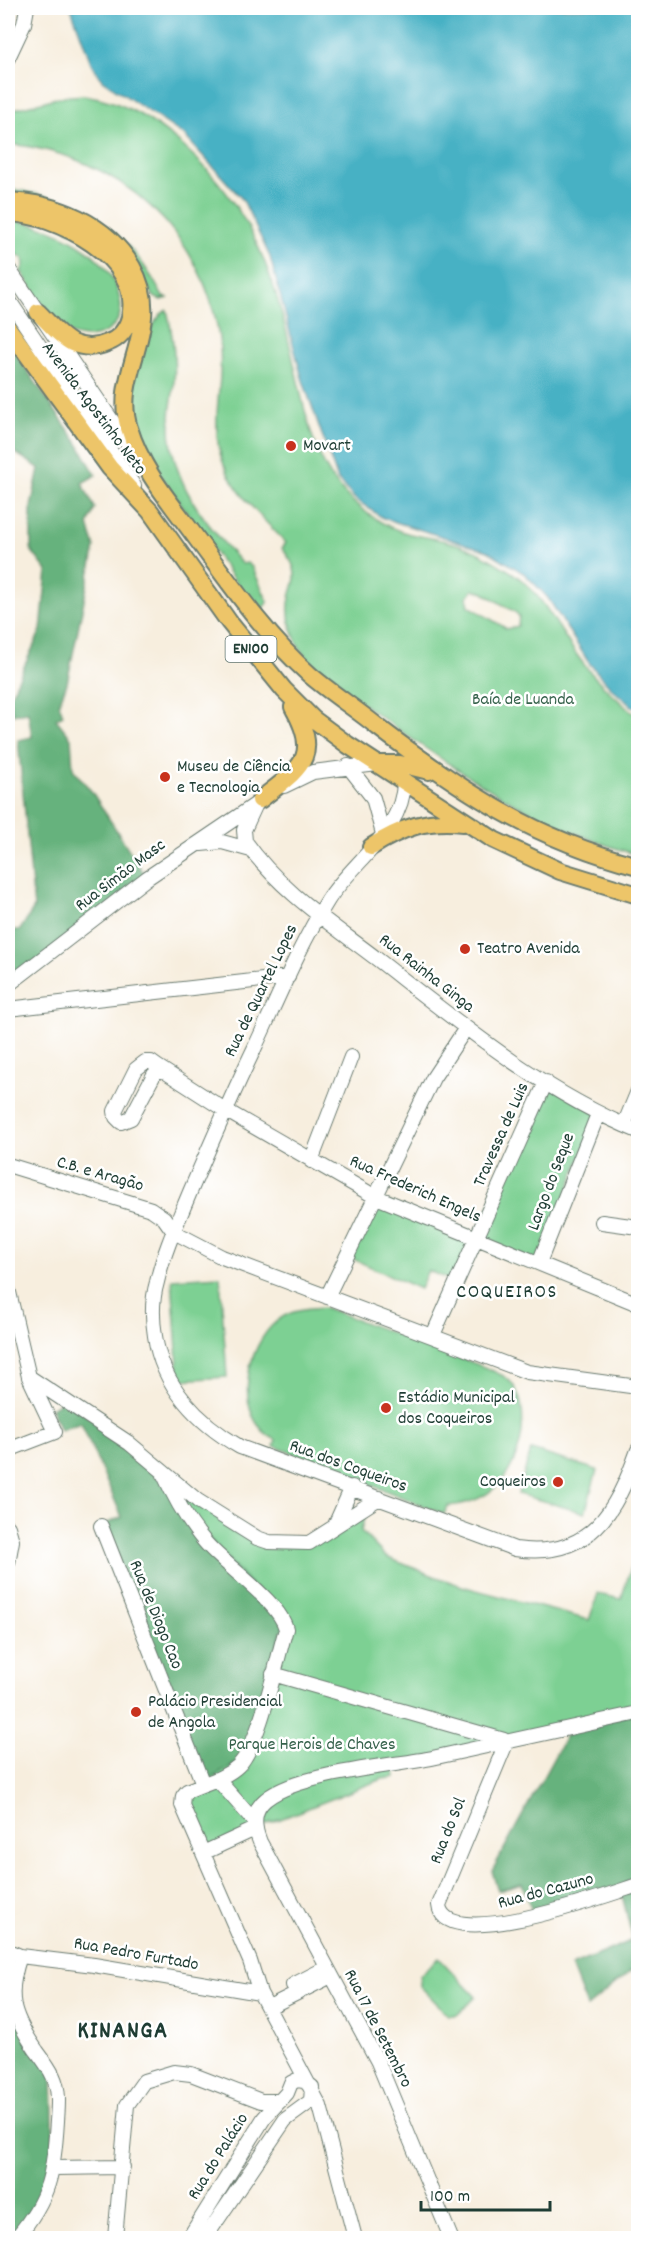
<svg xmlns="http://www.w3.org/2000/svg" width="646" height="2246" viewBox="0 0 646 2246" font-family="Dekko,sans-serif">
	<rect width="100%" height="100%" fill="#fff"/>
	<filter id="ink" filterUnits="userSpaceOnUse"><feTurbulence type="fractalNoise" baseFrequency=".0167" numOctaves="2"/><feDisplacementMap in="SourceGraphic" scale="12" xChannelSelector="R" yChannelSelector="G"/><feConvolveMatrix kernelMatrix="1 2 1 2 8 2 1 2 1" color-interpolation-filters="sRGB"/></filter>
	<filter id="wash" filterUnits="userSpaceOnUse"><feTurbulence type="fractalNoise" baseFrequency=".008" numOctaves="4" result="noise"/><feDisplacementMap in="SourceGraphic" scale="24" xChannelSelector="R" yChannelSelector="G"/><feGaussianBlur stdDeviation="1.35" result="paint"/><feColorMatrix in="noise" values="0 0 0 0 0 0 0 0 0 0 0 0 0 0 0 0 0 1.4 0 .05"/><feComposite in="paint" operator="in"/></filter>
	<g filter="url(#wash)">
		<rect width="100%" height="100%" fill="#f7eede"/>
		<path fill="#7dd093" stroke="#4e8664" stroke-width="1.5" fill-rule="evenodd" d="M84 95C125 101 152 120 183 146 256 210 276 282 296 373 305 411 313 456 339 487 357 508 383 527 410 534 429 538 449 540 467 548 479 552 492 560 503 567 544 589 558 633 586 667 602 686 620 702 638 717V855C540 828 453 769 371 710 347 692 315 674 299 647 292 633 286 614 290 598 291 591 295 584 295 576 295 565 288 556 282 548L286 543C264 519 237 496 224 465 208 426 224 386 220 347 209 235 118 153 8 144V111L60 97ZM473 590 482 592 515 612 519 616 518 626 507 629 469 606 467 597Z
			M8 189C81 197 129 231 163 297L169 298 161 300 154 297 138 271 8 195Z
			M8 220C52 225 111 251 120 300 126 333 87 346 63 330 52 323 30 284 21 271L24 265 23 258 8 249Z
			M167 310C173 335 176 358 174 383 173 395 170 407 170 420 168 479 205 523 242 564L247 563 252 567 268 602 262 609 244 594 155 467C146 453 128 420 129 403 129 384 149 318 167 310Z
			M546 1082 598 1114 539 1263 476 1237 456 1283 428 1270 420 1289 346 1256 374 1196 475 1237Z
			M220 1276 227 1377 179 1380 172 1279Z
			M326 1308C368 1324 409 1339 450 1355 464 1359 500 1372 509 1380 529 1401 524 1440 513 1463 501 1490 477 1504 448 1506L444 1514 274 1446 276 1440C231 1418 245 1346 278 1320 292 1309 309 1309 326 1308Z
			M531 1450 597 1470 585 1513 518 1494Z
			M171 1491 198 1501 257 1538 296 1544 367 1506 361 1531 386 1557 434 1576 465 1587 589 1620 598 1594 621 1599 632 1565H638V1713L394 1764 396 1777 382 1779 255 1829 203 1853 182 1805 203 1784 231 1568Z
			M439 1958 476 1997 457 2015H448L420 1986V1975Z"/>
		<path fill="#66b27d" stroke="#427858" stroke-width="1.5" d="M8 343 77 442 96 475 82 483 95 508 88 525 95 547 67 683 59 703 63 715 56 719 71 738 73 769 92 792 147 878 8 985V930H20L34 908 18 740 32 737 28 712 13 714 9 699 41 630 47 571 31 550V507L39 468 8 448Z
			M65 1399 147 1459 179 1505 284 1621 245 1757 203 1784 101 1526 122 1517 81 1423 60 1430 51 1408Z
			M638 1713V1965L587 2007 571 1966 633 1940 621 1891 534 1916 522 1884 498 1891 492 1871 570 1728Z
			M8 1951 20 1956 11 2000 52 2073 54 2168 16 2238H8Z"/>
		<path fill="#46b1c4" stroke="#32777c" stroke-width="1.5" d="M71 8H638V711L613 690 589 663 548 598 525 574 488 551 383 518 355 499 338 480 302 378 270 257 243 200 185 136 102 80 91 63Z"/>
	</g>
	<g filter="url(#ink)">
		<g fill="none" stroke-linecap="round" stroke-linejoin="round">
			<g stroke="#6b7b70" stroke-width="16">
				<path id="minor" d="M8 58 24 24 27 8
					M8 268 134 453
					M8 299 134 486
					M348 766 373 798 383 834
					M404 780C405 830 352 862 328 900 299 946 278 998 255 1047 232 1095 211 1143 190 1192 178 1221 164 1251 157 1282 152 1299 152 1318 155 1336 162 1386 198 1423 240 1447L515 1549C590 1560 616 1512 638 1450
					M284 786 313 772 377 764
					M256 804 244 830 245 841C279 890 330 923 377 959 458 1022 542 1092 638 1131
					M201 844 222 842 251 850
					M8 985 147 878 255 805
					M8 1009 288 977
					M145 1062H151L158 1067 131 1118 121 1122 116 1117 115 1111 136 1069Z
					M158 1067 225 1110 374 1196 638 1304
					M624 1125 638 1091
					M311 1161 351 1057
					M8 1165 151 1209 164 1218 174 1232 222 1257 527 1372 638 1387
					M602 1222 638 1227
					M539 1263 598 1114
					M8 1288 29 1377 55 1432 8 1450
					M327 1297 433 1078 466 1028
					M433 1335 546 1082
					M29 1377 129 1443 198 1501 257 1538 269 1542 309 1543 379 1498
					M164 1475C175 1499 188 1522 205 1542 225 1566 280 1602 286 1629 276 1661 260 1745 238 1766 224 1779 204 1783 187 1791L183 1796 182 1805 250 1961 260 1993 320 2106 355 2238
					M335 1525 352 1487
					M101 1526 203 1784
					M8 1527 12 1541 8 1563
					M273 1674 504 1740
					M507 1741 439 1905C444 1955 609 1894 638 1885
					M217 1779 255 1822
					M203 1853 255 1829
					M8 1951 20 1956 94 1965 260 1993
					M293 1985 326 1968
					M269 2007 331 1976
					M54 2168 123 2167
					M16 2238C50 2198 54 2172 57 2121 58 2106 60 2091 53 2076 49 2067 42 2058 36 2050 12 2015 6 1996 20 1956
					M115 2238 127 2105 144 2081 174 2072 191 2074 261 2101H280
					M189 2238 264 2118 287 2093 291 2083 297 2080 304 2081 312 2087 311 2101 285 2120 205 2238
					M451 2238 378 2062 260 1842C255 1830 252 1814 262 1803 288 1774 393 1766 432 1758 501 1743 570 1728 638 1713"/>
			</g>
			<g stroke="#6b7b70" stroke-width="20">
				<path id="major" d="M8 201C55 203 107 223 132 267 166 327 111 373 129 428 142 471 171 503 197 539 231 585 267 637 310 675 331 693 356 709 378 727 463 792 534 839 638 866
					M8 213C55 214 144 258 130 317 127 329 119 339 107 343 96 348 83 348 72 343 59 336 48 322 38 312
					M8 328 110 468 150 511 229 622 284 690 313 719 348 745 494 840 560 871 638 895
					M378 764H400L429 771
					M260 800C300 768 322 758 293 707
					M371 847C402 827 427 819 463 823"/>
			</g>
			<use href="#minor" stroke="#fff" stroke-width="14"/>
			<use href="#major" stroke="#edc569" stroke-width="16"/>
		</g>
	</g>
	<g fill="#c8321e" stroke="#fff" stroke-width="2">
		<circle cx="291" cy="446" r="6"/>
		<circle cx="165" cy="777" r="6"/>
		<circle cx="465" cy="949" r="6"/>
		<circle cx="386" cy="1408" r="6"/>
		<circle cx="558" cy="1482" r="6"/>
		<circle cx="136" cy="1712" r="6"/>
	</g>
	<g text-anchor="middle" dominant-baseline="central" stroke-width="5" stroke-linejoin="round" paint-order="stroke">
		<rect fill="#fff" stroke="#627771" stroke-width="1.5" x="225.5" y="636" width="51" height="26" rx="4.5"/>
		<g font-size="16" font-weight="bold" fill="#1f3d34">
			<text x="251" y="649">EN100</text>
		</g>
		<g font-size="18" fill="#1f3d34" stroke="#fff">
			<text transform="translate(93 409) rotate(53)">Avenida Agostinho Neto</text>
			<text transform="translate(121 876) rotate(-37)">Rua Simão Masc</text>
			<text transform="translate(426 974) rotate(38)">Rua Rainha Ginga</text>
			<text transform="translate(262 991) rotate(-64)">Rua de Quartel Lopes</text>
			<text transform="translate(502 1135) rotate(-66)">Travessa de Luis</text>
			<text transform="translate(100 1175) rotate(16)">C.B. e Aragão</text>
			<text transform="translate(552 1182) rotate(-69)">Largo do Seque</text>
			<text transform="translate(415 1190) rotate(24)">Rua Frederich Engels</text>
			<text transform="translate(348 1467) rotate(20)">Rua dos Coqueiros</text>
			<text transform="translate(155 1615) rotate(68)">Rua de Diogo Cao</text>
			<text transform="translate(449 1831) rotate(-68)">Rua do Sol</text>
			<text transform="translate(546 1892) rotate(-15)">Rua do Cazuno</text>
			<text transform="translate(136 1955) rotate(10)">Rua Pedro Furtado</text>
			<text transform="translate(377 2029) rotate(63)">Rua 17 de Setembro</text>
			<text transform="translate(219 2157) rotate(-58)">Rua do Palácio</text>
		</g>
		<g font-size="18" fill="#1f3d34" stroke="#fff" text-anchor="start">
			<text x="303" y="446">Movart</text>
			<text x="177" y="767">Museu de Ciência<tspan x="177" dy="21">e Tecnologia</tspan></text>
			<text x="477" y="949">Teatro Avenida</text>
			<text x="398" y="1398">Estádio Municipal<tspan x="398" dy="21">dos Coqueiros</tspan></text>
			<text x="546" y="1482" text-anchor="end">Coqueiros</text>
			<text x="148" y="1702">Palácio Presidencial<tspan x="148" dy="21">de Angola</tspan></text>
		</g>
		<g font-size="18" fill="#36624c" stroke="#fff">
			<text x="523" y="700">Baía de Luanda</text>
			<text x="312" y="1745">Parque Herois de Chaves</text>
		</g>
		<g font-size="20" letter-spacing="1.5" fill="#1f3d34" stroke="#fff">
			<text x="507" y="1293">COQUEIROS</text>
		</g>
		<g font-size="24" font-weight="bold" letter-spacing="1.5" fill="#1f3d34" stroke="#fff">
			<text x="123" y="2032">KINANGA</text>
		</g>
	</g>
	<rect width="646" height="2246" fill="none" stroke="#fff" stroke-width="30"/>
	<path d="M421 2201v9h129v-9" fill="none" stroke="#1f3d34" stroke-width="3"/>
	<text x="430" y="2201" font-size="18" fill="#1f3d34" stroke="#ffffff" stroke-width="4.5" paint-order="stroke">100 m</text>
</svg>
